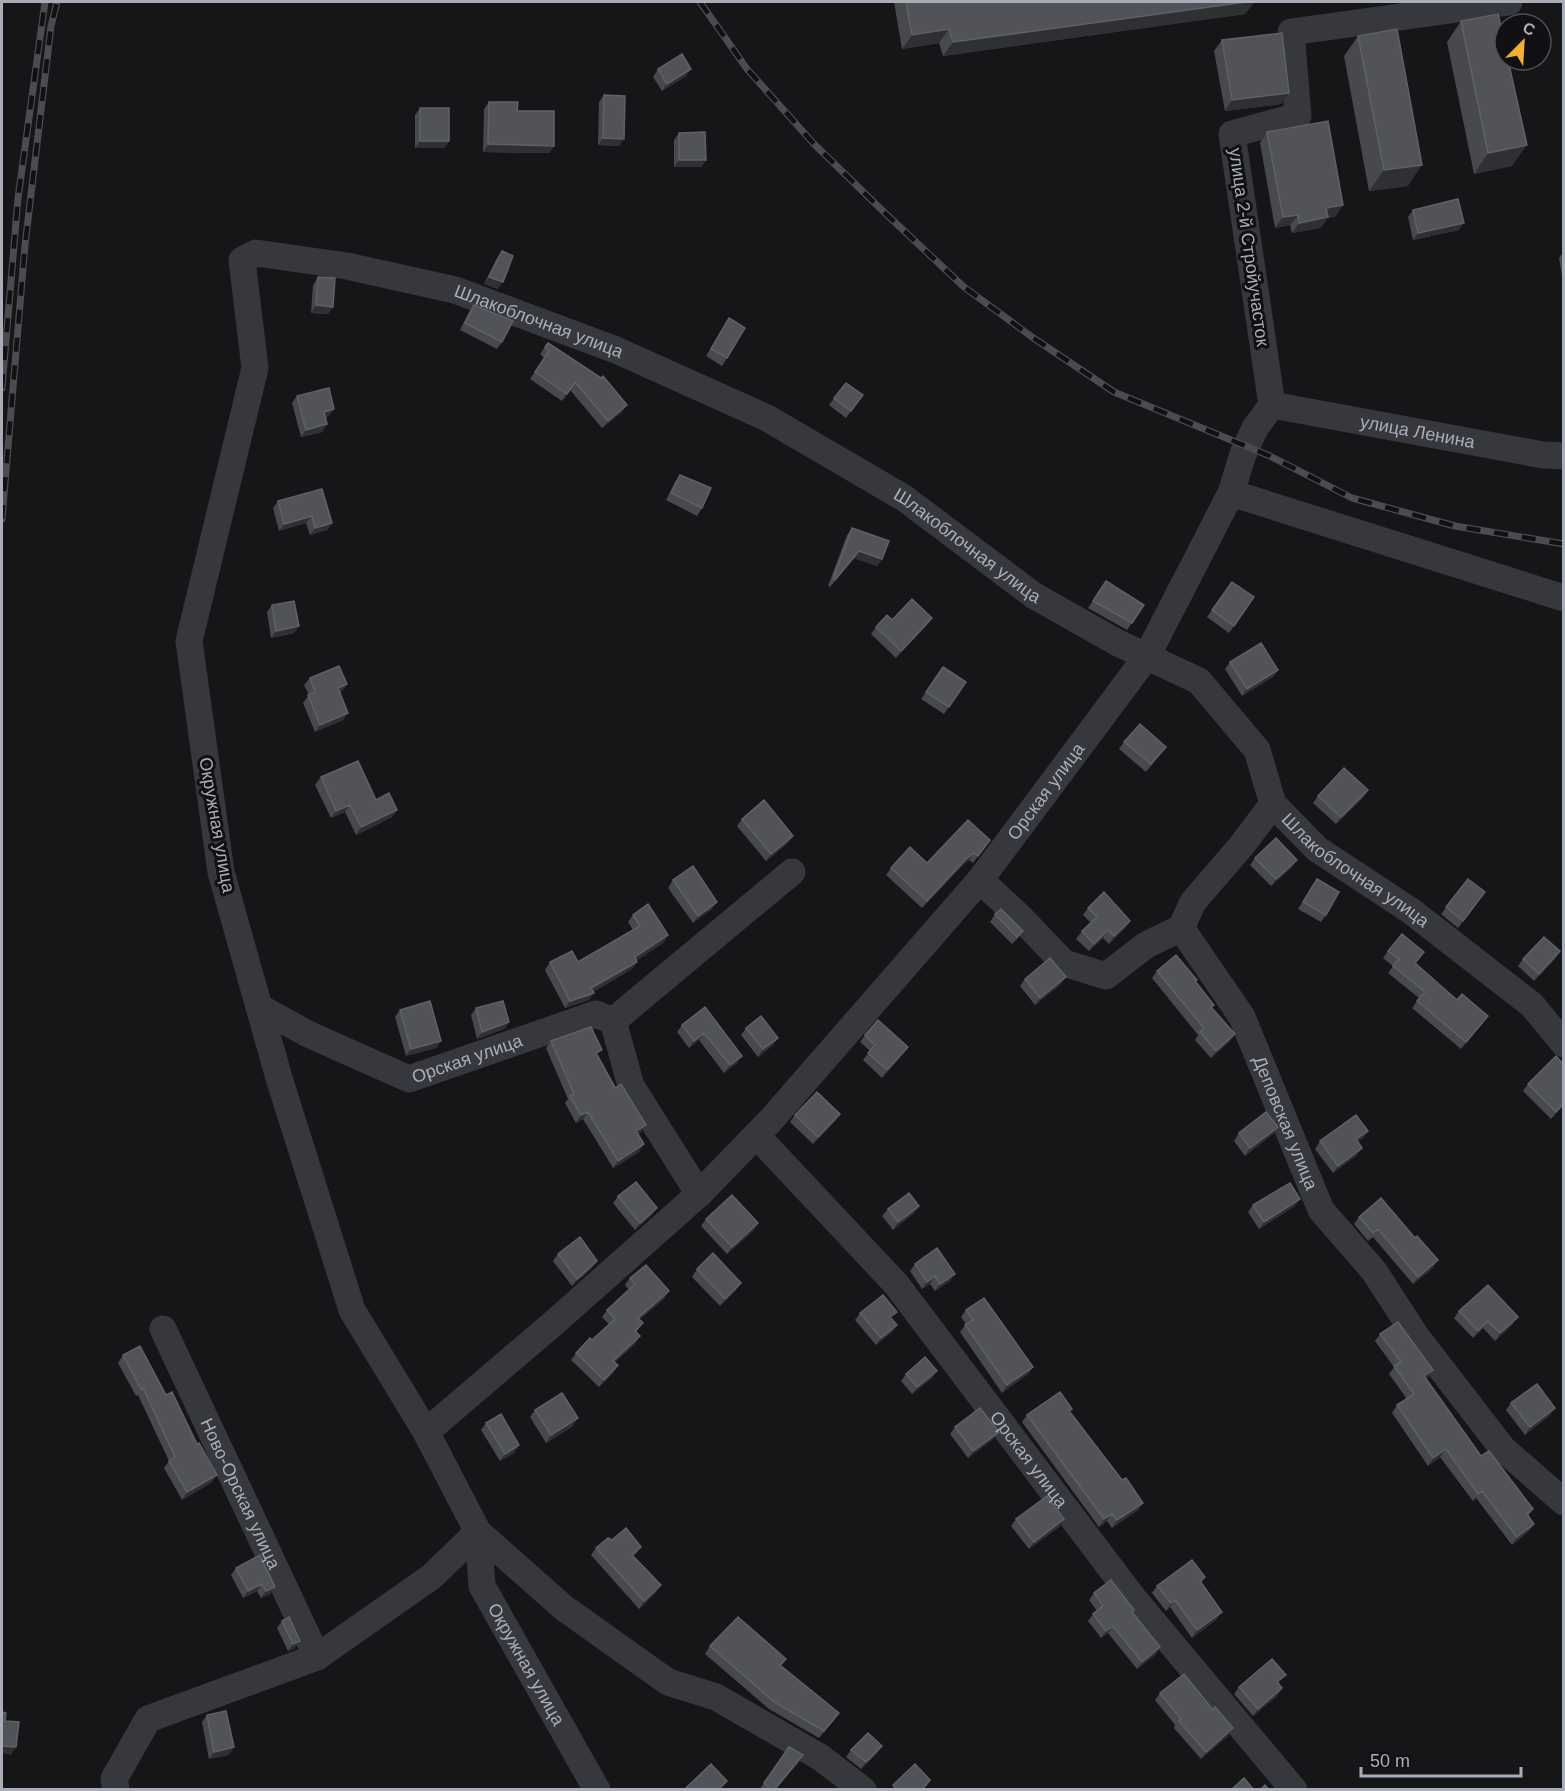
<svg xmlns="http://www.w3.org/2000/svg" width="1565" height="1791" viewBox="0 0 1565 1791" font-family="Helvetica,sans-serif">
	<rect width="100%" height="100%" fill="#161618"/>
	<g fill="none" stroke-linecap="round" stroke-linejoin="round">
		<g stroke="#37383d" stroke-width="27">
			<path d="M1272 405 1232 134 1298 116 1291 32 1509 2"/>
			<path id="s1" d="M1272 405 1543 455 1564 456"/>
			<path d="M1231 493 1564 598"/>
			<path id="s2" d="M980 880 1021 918 1064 963 1106 976 1146 945 1181 928 1242 1017 1321 1210 1374 1271 1416 1336 1503 1449 1564 1502"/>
			<path d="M1181 928 1193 902 1242 845 1273 804"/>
			<path id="s3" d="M259 1007 308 1034 409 1079 596 1014 613 1021 631 1086 699 1194"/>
			<path d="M613 1021 792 872"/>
			<path id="s4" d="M757 1136 896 1284 1134 1599 1294 1790"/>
			<path id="s5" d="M163 1329 317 1657"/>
			<path id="s6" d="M426 1432 556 1321 699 1194 771 1120 980 880 1147 656 1231 493 1243 454 1255 428 1272 405"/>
			<path id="s7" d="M478 1532 482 1586 597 1790"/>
			<path d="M116 1790 114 1779 148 1719 317 1657 431 1577 478 1532"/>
			<path id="s8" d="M863 1790 820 1757 716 1697 668 1682 564 1608 478 1532 426 1432 352 1310 279 1078 221 872 189 641 255 368 242 260 256 253 347 266 455 290 616 350 767 418 904 498 1033 595 1118 643 1199 681 1257 750 1273 804 1317 849 1411 911 1532 1005 1564 1044"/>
		</g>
		<g stroke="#4a4c52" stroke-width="7">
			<path id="rail" d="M700 2 747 69 814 144 885 213 964 287 1032 337 1114 392 1270 456 1352 498 1455 526 1564 544
				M2 388 18 198 45 2
				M2 519 25 245 51 26 57 2"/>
		</g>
		<use href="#rail" stroke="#111113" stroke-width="4.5" stroke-dasharray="14" stroke-linecap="butt"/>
	</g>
	<path fill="#47494d" d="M894 2H1254L1245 14 943 56 939 43 902 49Z
		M1461 21 1512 166 1474 174 1447 42Z
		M1358 36 1408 186 1369 191 1344 56Z
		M1222 40 1281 104 1225 111 1214 51Z
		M658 69 686 76 662 91 653 77Z
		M604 95 619 146 598 145 599 102Z
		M489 102 517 111 554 146 549 153 483 152 484 109Z
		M420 108 449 141 444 148H415V115Z
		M1267 132 1336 216 1328 218 1320 228 1292 233 1290 225 1275 228 1260 143Z
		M679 133 706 160 701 167H674V140Z
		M1413 210 1459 230 1413 240 1408 217Z
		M502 251 498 289 484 284 497 258Z
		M1563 252V282L1559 258Z
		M318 277 333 307 328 314 311 313 313 285Z
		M474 305 502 342 497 349 460 330 469 312Z
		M729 318 727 358 722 366 706 356Z
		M545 347 622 412 602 428 570 390 562 401 530 379 544 358 540 354Z
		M846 383 863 395 846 418 829 405Z
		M297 396 329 416 325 417 327 424 322 432 301 437 292 403Z
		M680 475 702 508 697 516 666 500 675 482Z
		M278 501 332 523 327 530 310 535 306 523 279 531 273 508Z
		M852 528 882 559 877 566 854 558 830 587 828 586 847 535Z
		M1106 581 1144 605 1127 630 1088 608Z
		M1232 582 1254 597 1229 633 1207 617Z
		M272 605 294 633 271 638 267 612Z
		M892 620 927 625 896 658 871 634 876 627Z
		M1230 662 1278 670 1273 677 1242 696 1225 669Z
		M943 667 966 682 944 714 921 699Z
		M310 678 347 684 342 691 340 692 343 720 315 732 303 703 309 695 304 685Z
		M1124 742 1166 747 1146 772 1119 749Z
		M321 777 376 800 397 810 392 817 356 835 345 812 331 818 315 785Z
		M1368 790 1363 798 1336 824 1313 803 1318 796Z
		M742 819 788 843 766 861 737 826Z
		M990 840 973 863 969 860 960 868 922 908 886 875 891 868 927 863Z
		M1255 858 1292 867 1271 886 1250 865Z
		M1317 879 1326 915 1321 922 1298 909Z
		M1468 879 1480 899 1458 928 1441 914Z
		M673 880 712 909 693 923 668 888Z
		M1088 908 1130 921 1125 928 1109 944 1103 938 1089 951 1076 939 1082 931 1091 923 1083 915Z
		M995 914 1023 931 1018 938 1012 944 990 922Z
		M633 915 668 935 663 943 637 960 632 969 593 992 589 1000 565 1008 545 970 550 962H578L633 930 628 922Z
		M1388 951 1415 963 1483 1023 1461 1049 1412 1008 1419 998 1388 973 1393 966 1383 958Z
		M1523 959H1555L1534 981 1518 966Z
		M1157 971 1197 980 1195 982 1214 1005 1212 1008 1230 1041 1211 1058 1195 1040 1198 1035 1152 978Z
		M1025 979 1061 984 1035 1005 1020 986Z
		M705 1007 737 1063 724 1073 699 1040 689 1048 677 1032 682 1025Z
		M476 1008 509 1022 504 1029 477 1039 471 1015Z
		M400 1010 441 1041 436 1048 406 1056 395 1017Z
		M746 1028 778 1038 773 1045 758 1057 741 1035Z
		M865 1035 908 1047 903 1054 882 1078 863 1060 870 1051 860 1042Z
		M551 1041 598 1055 641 1132 638 1134 639 1152 613 1168 583 1119 576 1123 565 1103 568 1099 546 1048Z
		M1528 1084 1563 1106 1551 1119 1523 1091Z
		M840 1114 835 1121 813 1144 790 1122 795 1115Z
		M1278 1127 1273 1134 1245 1156 1234 1141 1239 1133Z
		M1368 1131 1363 1138 1358 1142 1357 1155 1333 1173 1315 1149 1320 1141Z
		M618 1196 652 1215 635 1230 613 1203Z
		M1253 1205 1295 1206 1259 1229 1248 1212Z
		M888 1209 914 1213 893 1230 882 1216Z
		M1359 1217 1433 1268 1413 1284 1373 1237 1368 1241 1354 1224Z
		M706 1219 758 1223 753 1231 727 1254 701 1226Z
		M558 1254 592 1268 572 1286 553 1261Z
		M915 1264 950 1281 935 1291 930 1284 922 1289 910 1271Z
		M697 1269 736 1290 720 1306 692 1277Z
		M630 1278 664 1299 640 1319 638 1330 636 1332 635 1344 615 1362 618 1365 613 1373 599 1387 571 1360 576 1353 592 1340 609 1324 602 1317 607 1310 629 1290 625 1285Z
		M966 1310 1033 1367 1028 1374 1002 1393 960 1332 966 1324 961 1317Z
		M1459 1311 1513 1324 1495 1341 1483 1328 1473 1338 1454 1318Z
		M860 1313 897 1325 892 1332 876 1345 855 1320Z
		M1380 1334 1433 1370 1428 1377 1425 1379 1481 1456 1533 1509 1528 1516 1534 1524 1529 1531 1512 1545 1476 1498 1473 1501 1440 1457 1428 1466 1392 1413 1397 1405 1407 1399 1389 1374 1394 1367 1375 1341Z
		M123 1355 212 1482 182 1500 164 1468 169 1461 138 1395 136 1396 118 1363Z
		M906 1374 932 1378 912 1394 901 1381Z
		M1511 1403 1550 1415 1525 1435 1506 1410Z
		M1072 1409 1070 1411 1122 1480 1143 1503 1138 1510 1112 1528 1107 1521 1099 1527 1022 1422 1027 1415Z
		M535 1410 573 1426 546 1443 530 1417Z
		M486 1423 519 1445 514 1453 500 1461 481 1430Z
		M955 1427 993 1439 968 1458 950 1434Z
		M1016 1519H1064L1059 1527 1029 1549 1011 1526Z
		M641 1547 633 1557 656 1592 639 1609 591 1555 596 1548Z
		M236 1568 275 1587 270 1594 261 1598 257 1591 243 1598 231 1575Z
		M1205 1577 1201 1583 1217 1619 1192 1638 1170 1607 1166 1611 1152 1593 1157 1586Z
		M1094 1593 1134 1610 1133 1612 1160 1647 1155 1655 1137 1669 1108 1633 1101 1638 1088 1621 1093 1614 1097 1611 1089 1600Z
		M282 1621 295 1648 288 1651 277 1628Z
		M710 1646 786 1659 781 1666 834 1720 819 1738 769 1709 705 1654Z
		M1280 1682 1278 1684 1282 1688 1277 1696 1253 1716 1234 1694 1239 1687Z
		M1160 1693 1228 1736 1201 1759 1174 1728 1175 1725 1155 1700Z
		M207 1715 229 1755 209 1759 202 1722Z
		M789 1747 798 1763 775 1790H759Z
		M851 1750 877 1753 861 1769 846 1757Z"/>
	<path fill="#2f3033" d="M1246 2H1254L1245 14 943 56 953 42Z
		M949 29 939 43 902 49 912 35Z
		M691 69 686 76 662 91 667 84Z
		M1289 93 1281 104 1225 111 1232 100Z
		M603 138 624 139 619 146 598 145Z
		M420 141H449L444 148H415Z
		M488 144 554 146 549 153 483 152Z
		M1527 145 1512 166 1474 174 1488 153Z
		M679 160H706L701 167H674Z
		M1422 165 1408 186 1369 191 1384 170Z
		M1343 205 1336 216 1328 218 1320 228 1292 233 1299 223 1326 208Z
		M1298 215 1290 225 1275 228 1283 217Z
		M1464 223 1459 230 1413 240 1418 233Z
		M489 277 503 282 498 289 484 284Z
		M316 305 333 307 328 314 311 313Z
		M627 405 622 412 602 428 608 421Z
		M334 409 329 416 319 419 324 412Z
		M327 424 322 432 301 437 306 430Z
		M312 516 306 523 279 531 284 524Z
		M332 523 327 530 310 535 315 528Z
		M859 551 882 559 877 566 854 558 830 587Z
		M932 618 927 625 896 658 901 651Z
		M299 626 294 633 271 638 276 631Z
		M1278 670 1273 677 1242 696 1247 689Z
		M347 684 342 691 333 695 338 688Z
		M348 713 343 720 315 732 320 725Z
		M1368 790 1363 798 1336 824 1341 817Z
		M350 805 345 812 331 818 336 811Z
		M397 810 392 817 356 835 361 827Z
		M793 836 788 843 766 861 771 854Z
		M974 853 969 860 960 868 922 908 927 901 965 860Z
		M1297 860 1292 867 1271 886 1276 879Z
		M717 902 712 909 693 923 698 916Z
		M1130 921 1125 928 1109 944 1114 936Z
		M1108 930 1103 938 1089 951 1094 944Z
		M668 935 663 943 630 965 635 957Z
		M1560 951 1555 959 1534 981 1539 974Z
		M637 962 632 969 587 995 594 993 589 1000 565 1008 570 1001Z
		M1066 977 1061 984 1035 1005 1040 998Z
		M1488 1016 1483 1023 1461 1049 1466 1042Z
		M509 1022 504 1029 477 1039 482 1032Z
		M704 1033 699 1040 689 1048 694 1041Z
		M1235 1034 1230 1041 1211 1058 1216 1051Z
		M778 1038 773 1045 758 1057 763 1049Z
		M441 1041 436 1048 406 1056 411 1049Z
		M908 1047 903 1054 882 1078 887 1070Z
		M742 1056 737 1063 724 1073 730 1065Z
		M1563 1104V1106L1551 1119 1556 1112Z
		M588 1112 583 1119 576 1123 581 1115Z
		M840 1114 835 1121 813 1144 818 1137Z
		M646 1125 641 1132 631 1139 636 1131Z
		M1278 1127 1273 1134 1245 1156 1250 1148Z
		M1368 1131 1363 1138 1351 1147 1356 1139Z
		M644 1144 639 1152 613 1168 618 1161Z
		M1362 1148 1357 1155 1333 1173 1338 1166Z
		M1300 1199 1295 1206 1259 1229 1264 1222Z
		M919 1206 914 1213 893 1230 898 1222Z
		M657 1208 652 1215 635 1230 640 1223Z
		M758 1223 753 1231 727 1254 732 1247Z
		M1438 1260 1433 1268 1413 1284 1418 1277Z
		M597 1261 592 1268 572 1286 577 1279Z
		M955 1274 950 1281 935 1291 940 1284Z
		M935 1276 930 1284 922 1289 927 1282Z
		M741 1283 736 1290 720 1306 725 1299Z
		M669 1291 664 1299 633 1325 638 1318Z
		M1518 1317 1513 1324 1495 1341 1500 1333Z
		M1488 1321 1483 1328 1473 1338 1478 1331Z
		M897 1325 892 1332 876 1345 881 1338Z
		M640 1336 635 1344 608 1368 613 1361Z
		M618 1365 613 1373 599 1387 604 1380Z
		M1033 1367 1028 1374 1002 1393 1007 1385Z
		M1433 1370 1428 1377 1419 1384 1424 1376Z
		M937 1371 932 1378 912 1394 917 1387Z
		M1555 1408 1550 1415 1525 1435 1530 1427Z
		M578 1418 573 1426 546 1443 551 1435Z
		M999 1432 993 1439 968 1458 973 1451Z
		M519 1445 514 1453 500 1461 505 1454Z
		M1446 1449 1440 1457 1428 1466 1433 1458Z
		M217 1475 212 1482 182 1500 187 1492Z
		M1143 1503 1138 1510 1112 1528 1117 1520Z
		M1112 1514 1107 1521 1099 1527 1104 1519Z
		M1064 1519 1059 1527 1029 1549 1034 1542Z
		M1534 1524 1529 1531 1512 1545 1517 1537Z
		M641 1547 636 1554 627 1562 632 1555Z
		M262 1584 257 1591 243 1598 248 1591Z
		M661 1585 656 1592 639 1609 644 1601Z
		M275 1587 270 1594 261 1598 266 1591Z
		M1175 1600 1170 1607 1166 1611 1171 1603Z
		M1222 1612 1217 1619 1192 1638 1197 1630Z
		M1113 1626 1108 1633 1101 1638 1106 1631Z
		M300 1641 295 1648 288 1651 293 1644Z
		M1160 1647 1155 1655 1137 1669 1142 1662Z
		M1282 1688 1277 1696 1253 1716 1258 1709Z
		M1233 1728 1228 1736 1201 1759 1206 1752Z
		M2 1746 16 1747 11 1755 2 1753Z
		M882 1746 877 1753 861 1769 866 1762Z
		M234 1747 229 1755 209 1759 214 1752Z
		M803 1755 798 1763 775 1790H774Z"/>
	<path fill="#525359" stroke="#5f6168" stroke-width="1.5" d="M906 2H1246L953 42 949 29 912 35Z
		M1498 14 1505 44V60H1508L1527 145 1488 153 1461 21Z
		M1397 29 1422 165 1384 170 1358 36Z
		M1282 33 1289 93 1232 100 1222 40Z
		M682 54 691 69 667 84 658 69Z
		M604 95 625 96 624 139 603 138Z
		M489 102H518L517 111H554V146L488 144Z
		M420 108H449V141H420Z
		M1328 121 1343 205 1326 208 1328 217 1299 223 1298 215 1283 217 1267 132Z
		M705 132 706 160H679V133Z
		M1458 199 1464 223 1418 233 1413 210Z
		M502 251 513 256 503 282 489 277Z
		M318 277 335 278 333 307 316 305Z
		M474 305 513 321 502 342 465 323Z
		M729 318 745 328 727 358 711 349Z
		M548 343 601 378 603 376 627 405 608 421 575 382 567 394 535 372 549 351 545 347Z
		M846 383 863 395 851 411 834 398Z
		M329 388 334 409 324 412 327 424 306 430 297 396Z
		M680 475 711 488 702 508 671 493Z
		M322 489 332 523 315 528 312 516 284 524 278 501Z
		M852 528 889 541 882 559 859 551 835 580 833 579Z
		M1106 581 1144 605 1132 623 1093 601Z
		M1232 582 1254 597 1234 626 1212 610Z
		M912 599 932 618 901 651 876 627 887 615 892 620Z
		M294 601 299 626 276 631 272 605Z
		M1261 643 1278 670 1247 689 1230 662Z
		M339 666 347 684 338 688 348 713 320 725 308 695 315 692 310 678Z
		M943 667 966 682 949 707 926 692Z
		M1140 724 1166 747 1151 764 1124 742Z
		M358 761 376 800 389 793 397 810 361 827 350 805 336 811 321 777Z
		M1344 768 1368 790 1341 817 1318 796Z
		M764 800 793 836 771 854 742 819Z
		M968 820 990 840 978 856 974 853 965 860 927 901 891 868 910 847 927 863Z
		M1276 838 1297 860 1276 879 1255 858Z
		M693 866 717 902 698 916 673 880Z
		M1317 879 1339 892 1326 915 1303 902Z
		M1468 879 1485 892 1463 921 1446 907Z
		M1104 892 1130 921 1114 936 1108 930 1094 944 1082 931 1097 917 1088 908Z
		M648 904 668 935 635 957 637 962 591 988 594 993 570 1001 550 962 572 951 578 962 640 926 633 915Z
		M1001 909 1023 931 1017 937 995 914Z
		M1402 934 1424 952 1415 963 1457 1000 1462 994 1488 1016 1466 1042 1417 1001 1425 992 1393 966 1399 959 1388 951Z
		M1544 937 1560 951 1539 974 1523 959Z
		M1176 955 1197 980 1195 981 1214 1005 1211 1007 1235 1034 1216 1051 1200 1032 1204 1028 1157 971Z
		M1050 958 1066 977 1040 998 1025 979Z
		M430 1001 441 1041 411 1049 400 1010Z
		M503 1001 509 1022 482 1032 476 1008Z
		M705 1007 742 1056 730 1065 704 1033 694 1041 682 1025Z
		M761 1016 778 1038 763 1049 746 1028Z
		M878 1020 908 1047 887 1070 868 1053 875 1045 865 1035Z
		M591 1027 602 1050 596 1053 615 1088 621 1084 646 1125 636 1131 644 1144 618 1161 588 1112 581 1115 570 1096 574 1094 551 1041Z
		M1556 1056 1563 1064V1104L1556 1112 1528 1084Z
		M817 1092 840 1114 818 1137 795 1115Z
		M1266 1112 1278 1127 1250 1148 1239 1133Z
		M1356 1115 1368 1131 1356 1139 1362 1148 1338 1166 1320 1141Z
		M636 1182 657 1208 640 1223 618 1196Z
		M1290 1183 1300 1199 1264 1222 1253 1205Z
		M909 1193 919 1206 898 1222 888 1209Z
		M732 1195 758 1223 732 1247 706 1219Z
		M1381 1198 1415 1238 1417 1236 1438 1260 1418 1277 1378 1229 1373 1233 1359 1217Z
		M580 1237 597 1261 577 1279 558 1254Z
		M937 1248 955 1274 940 1284 935 1276 927 1282 915 1264Z
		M713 1253 741 1283 725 1299 697 1269Z
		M646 1265 669 1291 638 1318 643 1323 635 1331 640 1336 613 1361 618 1365 604 1380 576 1353 590 1338 592 1340 615 1319 607 1310 635 1284 630 1278Z
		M1488 1285 1518 1317 1500 1333 1488 1321 1478 1331 1459 1311Z
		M883 1295 897 1312 890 1317 897 1325 881 1338 860 1313Z
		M984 1298 1033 1367 1007 1385 965 1325 973 1320 966 1310Z
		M1398 1322 1433 1370 1424 1376 1481 1456 1489 1451 1533 1509 1527 1514 1534 1524 1517 1537 1482 1491 1478 1494 1446 1449 1433 1458 1397 1405 1414 1394 1394 1366 1401 1362 1380 1334Z
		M140 1346 166 1395 172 1392 197 1444 199 1443 217 1475 187 1492 169 1461 175 1457 143 1388 141 1389 123 1355Z
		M925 1357 937 1371 917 1387 906 1374Z
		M1537 1384 1555 1408 1530 1427 1511 1403Z
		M1060 1392 1072 1409 1069 1411 1122 1480 1126 1478 1143 1503 1117 1520 1112 1514 1104 1519 1027 1415Z
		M562 1393 578 1418 551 1435 535 1410Z
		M980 1408 999 1432 973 1451 955 1427Z
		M501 1414 519 1445 505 1454 486 1423Z
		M1047 1496 1064 1519 1034 1542 1016 1519Z
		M626 1528 641 1547 632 1555 661 1585 644 1601 596 1548 608 1538 612 1540Z
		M260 1555 275 1587 266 1591 262 1584 248 1591 236 1568Z
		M1192 1560 1205 1577 1200 1581 1222 1612 1197 1630 1175 1600 1171 1603 1157 1586Z
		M1111 1580 1134 1610 1132 1612 1160 1647 1142 1662 1113 1626 1106 1631 1093 1614 1103 1606 1094 1593Z
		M289 1617 300 1641 293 1644 282 1621Z
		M738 1617 786 1659 780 1665 839 1713 824 1731 774 1702 710 1646Z
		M1272 1659 1286 1675 1277 1682 1282 1688 1258 1709 1239 1687Z
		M1184 1674 1213 1710 1215 1707 1233 1728 1206 1752 1179 1721 1181 1719 1160 1693Z
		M226 1711 234 1747 214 1752 207 1715Z
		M2 1712 6 1713 5 1721 19 1722 16 1747 2 1746Z
		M868 1733 882 1746 866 1762 851 1750Z
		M789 1747 803 1755 774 1790H772L764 1783Z
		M711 1764 727 1781 718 1790H687L686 1788Z
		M915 1764 930 1780 922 1790H894L895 1788 893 1785Z
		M1244 1778 1254 1790H1231Z
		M1265 1785 1269 1790H1260Z"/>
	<g text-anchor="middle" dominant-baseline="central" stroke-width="6" stroke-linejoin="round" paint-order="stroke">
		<g font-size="18" fill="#a8adb8" stroke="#111113">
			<text transform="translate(1249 247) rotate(82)">улица 2-й Стройучасток</text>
			<text stroke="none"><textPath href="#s8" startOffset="2110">Шлакоблочная улица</textPath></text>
			<text stroke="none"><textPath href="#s1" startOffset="148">улица Ленина</textPath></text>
			<text stroke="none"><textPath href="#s8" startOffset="2596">Шлакоблочная улица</textPath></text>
			<text stroke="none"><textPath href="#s6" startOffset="894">Орская улица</textPath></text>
			<text transform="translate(217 825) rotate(80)">Окружная улица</text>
			<text stroke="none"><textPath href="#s8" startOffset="3118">Шлакоблочная улица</textPath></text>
			<text stroke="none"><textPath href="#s3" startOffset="228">Орская улица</textPath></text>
			<text stroke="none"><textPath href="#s2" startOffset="474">Деповская улица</textPath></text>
			<text stroke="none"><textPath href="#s4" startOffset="423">Орская улица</textPath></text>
			<text stroke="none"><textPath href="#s5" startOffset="182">Ново-Орская улица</textPath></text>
			<text stroke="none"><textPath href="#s7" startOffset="144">Окружная улица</textPath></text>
		</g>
	</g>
	<rect width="1565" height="1791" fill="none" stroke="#a8adb8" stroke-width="6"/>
	<g transform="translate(1523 42) rotate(24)"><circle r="28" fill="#111113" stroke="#4d4f55" stroke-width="1.5"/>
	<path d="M0-4.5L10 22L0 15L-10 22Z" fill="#f2b134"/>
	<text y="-9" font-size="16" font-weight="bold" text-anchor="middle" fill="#a8adb8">С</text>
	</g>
	<path d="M1361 1767v9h160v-9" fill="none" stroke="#a8adb8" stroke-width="3"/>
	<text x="1370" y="1767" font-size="18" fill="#a8adb8" stroke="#111113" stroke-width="4.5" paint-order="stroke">50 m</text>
</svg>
